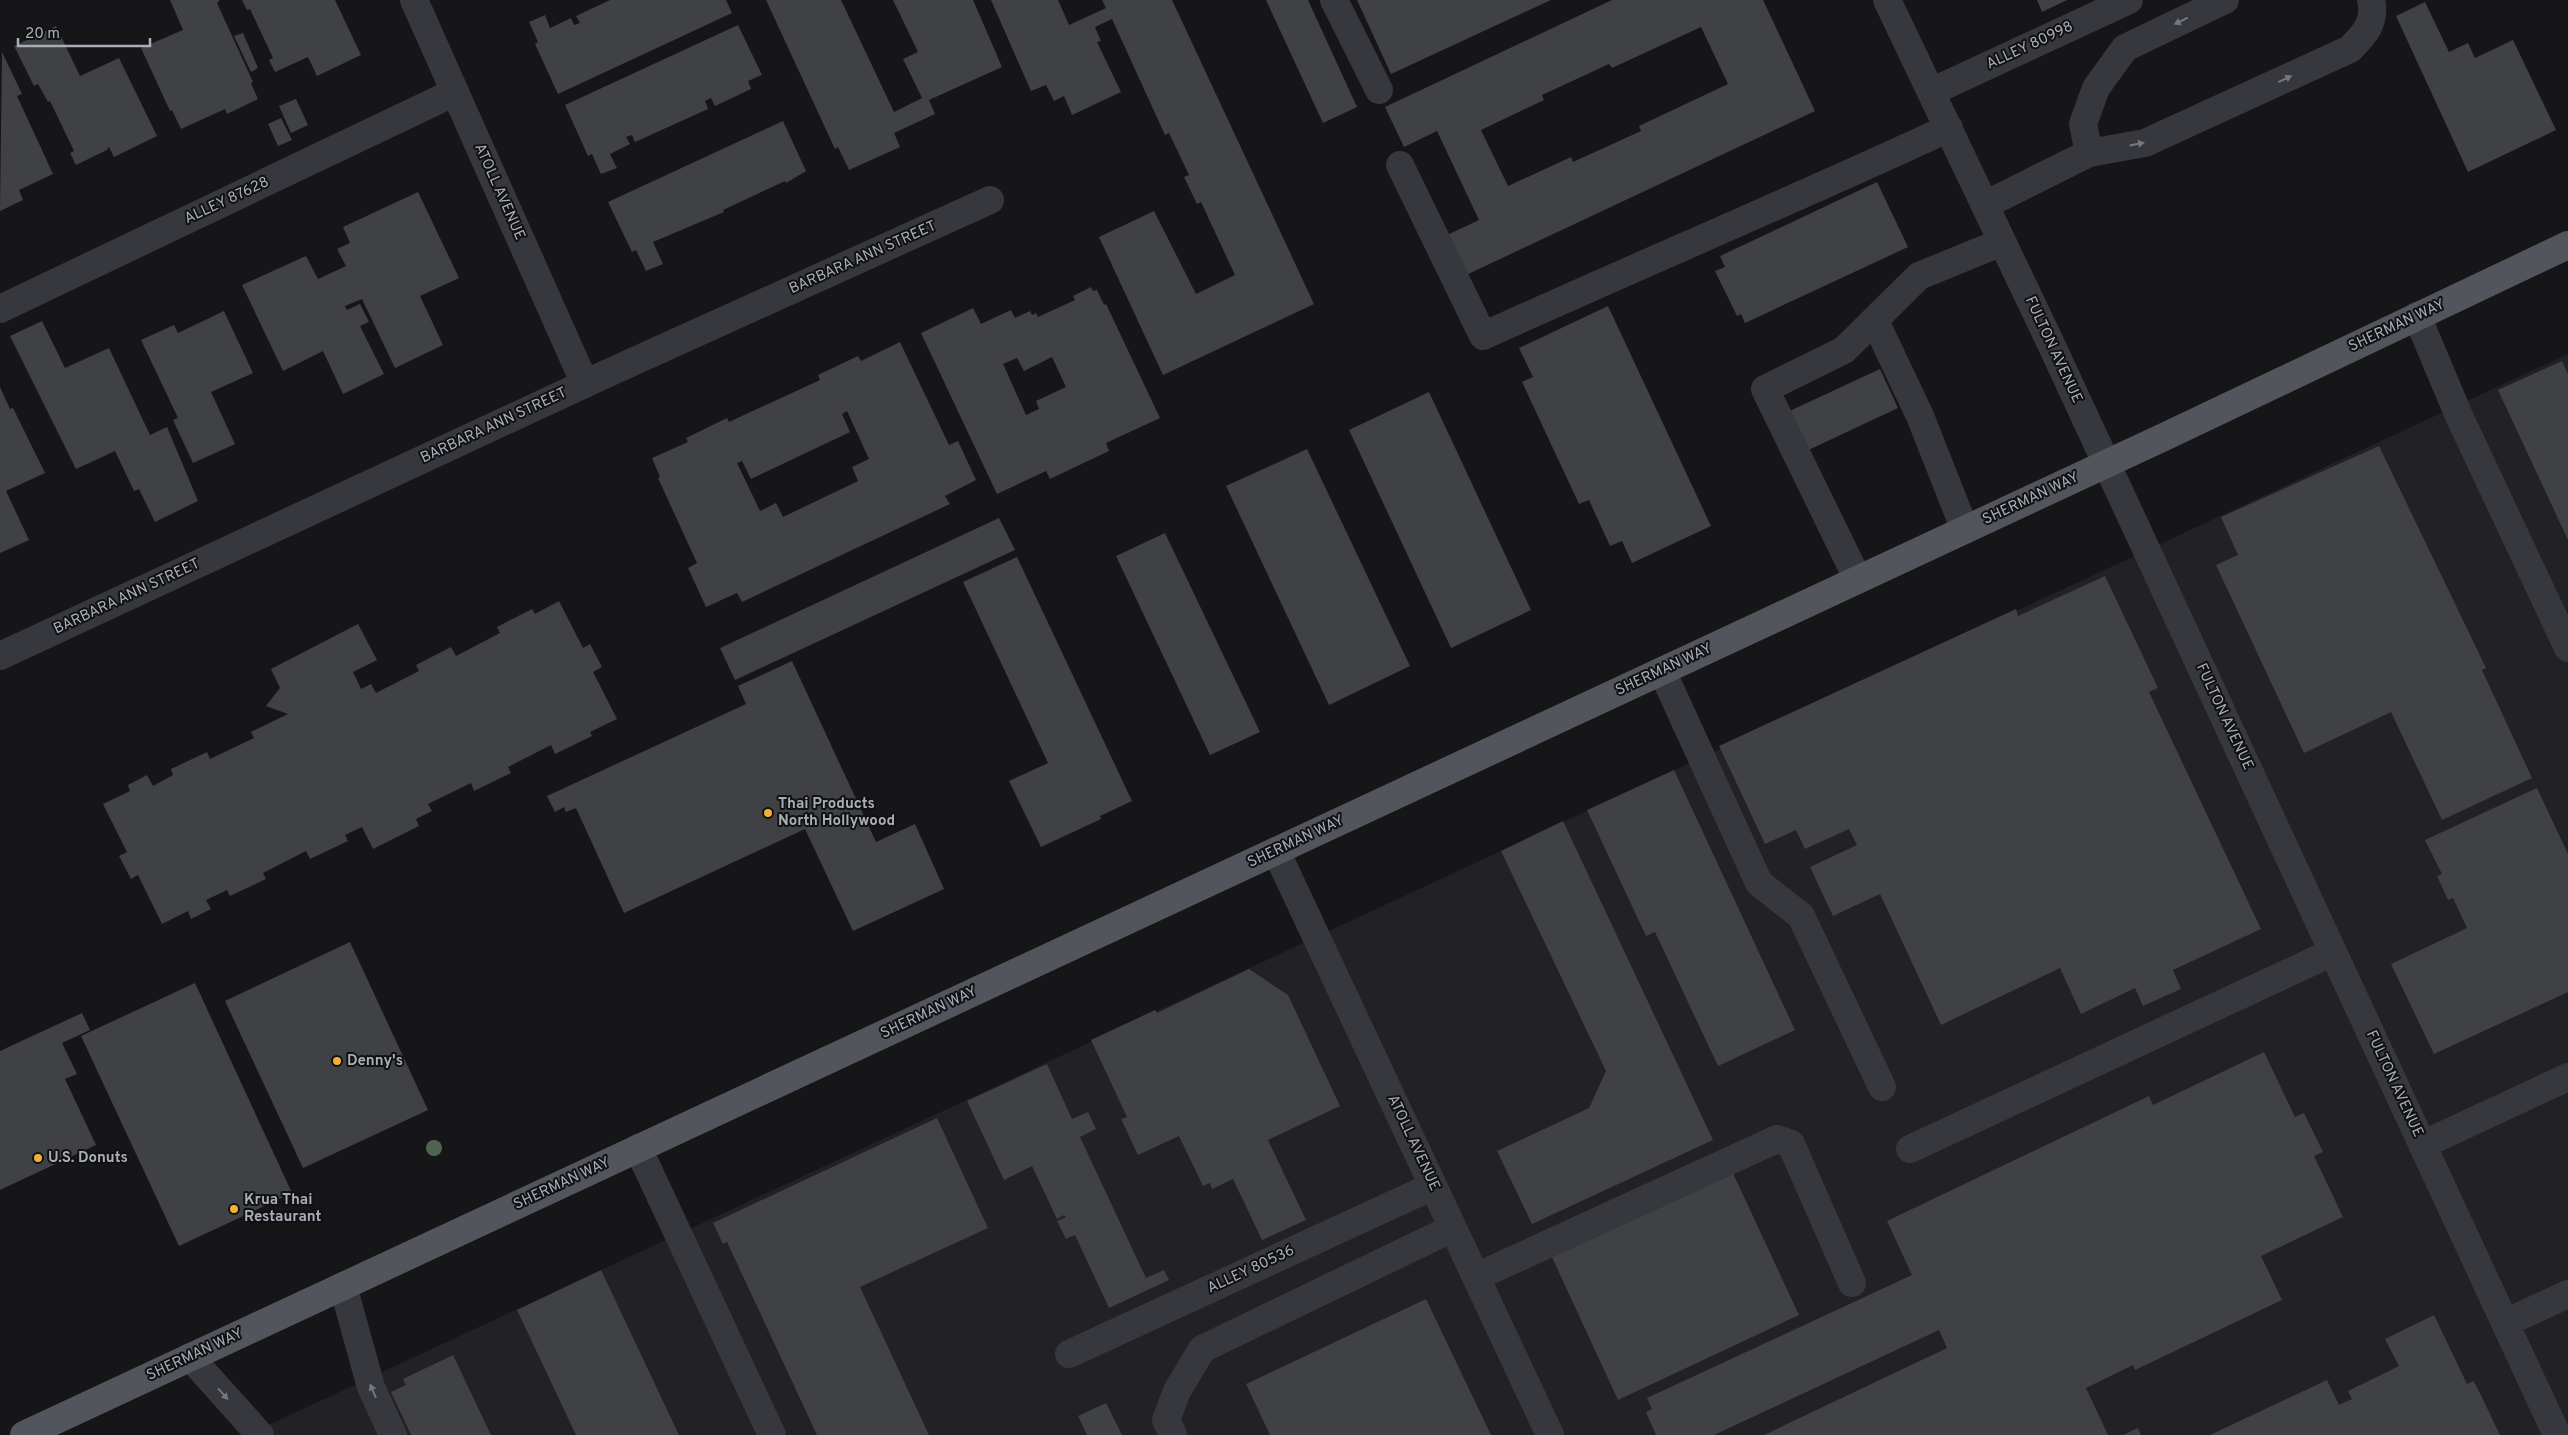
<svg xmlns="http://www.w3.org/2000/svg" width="2568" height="1435" viewBox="0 0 2568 1435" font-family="Overpass,sans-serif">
	<rect width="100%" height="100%" fill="#161618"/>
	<path fill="#222225" d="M2568 354V1435H247Z"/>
	<path fill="#404145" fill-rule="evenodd" d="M170 0H220L217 3 253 82 251 83 258 99 227 114 225 109 181 129 172 110 170 111 141 48 183 30Z
		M242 0H335L361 55 317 76 308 57 275 72 269 60 273 58 250 9 247 10Z
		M610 0H726L732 13 558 94 535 44 538 42 529 22 545 15 550 28 571 18 574 25 580 23 576 16Z
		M766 0H841L894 112 922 98 903 59 918 52 893 0H973L1002 67 929 100 935 114 894 133 900 147 849 170 838 147 835 149Z
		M991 0H1058L1069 25 1106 8 1102 0H1172L1314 304 1163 375 1099 237 1154 211 1196 294 1235 275 1201 202 1197 204 1184 177 1189 175 1169 133 1165 135 1112 19 1095 27 1101 41 1097 42 1121 92 1072 115 1064 96 1054 101 1046 85 1031 91Z
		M1266 0H1308L1357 107 1323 123Z
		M1357 0H1551L1391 74Z
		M1612 0H1763L1815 111 1464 276 1445 236 1479 220 1437 131 1404 147 1385 107ZM1701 27 1728 84 1639 126 1641 131 1573 162 1571 157 1508 186 1481 130 1544 100 1542 95 1609 64 1612 68Z
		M2037 0H2067L2042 12Z
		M2425 2 2449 52 2468 43 2475 58 2513 40 2556 130 2468 172 2396 16Z
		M738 25 762 75 748 81 751 89 715 106 711 98 705 101 708 109 635 142 632 135 626 137 630 144 610 154 617 168 601 174 592 154 588 156 565 105Z
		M56 26 80 76 119 58 157 136 114 157 109 147 107 150 76 165 70 153 74 151 50 101 48 102 38 84 34 86 14 46Z
		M243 33 258 68 251 72 234 36Z
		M2 52 22 94 17 96 53 174 19 190 23 200 0 211Z
		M296 99 308 125 291 133 279 106Z
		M281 118 292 140 278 146 268 124Z
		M783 121 806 171 786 183 785 181 723 210 724 212 653 242 663 264 646 271 636 250 632 252 608 202Z
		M1877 182 1908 247 1745 323 1741 314 1737 316 1715 271 1725 267 1720 256Z
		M418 192 459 278 420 296 443 345 395 368 362 299 345 306 347 310 360 304 369 322 360 326 384 374 343 394 323 351 283 371 242 285 306 256 318 279 346 266 337 249 350 243 343 227Z
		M1091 287 1093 291 1097 290 1104 305 1106 304 1160 418 1106 443 1109 451 1050 479 1046 471 997 494 921 333 973 308 981 324 1011 310 1015 318 1030 311 1032 315 1036 313 1038 317 1075 300 1073 296ZM1052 357 1066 387 1036 401 1039 409 1026 415 1003 364 1017 358 1024 371Z
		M1608 306 1711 526 1632 563 1622 541 1610 546 1589 500 1579 504 1522 382 1533 377 1519 348Z
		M224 311 253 373 211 392 235 444 193 463 173 420 178 418 141 340 174 325 178 333Z
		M42 321 65 368 109 348 150 435 167 427 198 501 155 522 139 489 134 491 115 451 76 469 10 336Z
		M900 342 949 445 958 441 976 480 945 496 950 504 742 602 737 593 706 607 688 568 697 563 658 478 660 477 652 458 688 442 686 438 727 418 729 422 820 380 818 375 858 356 861 361ZM847 411 869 459 852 467 858 481 783 517 776 503 760 511 737 463 742 461 751 479 850 432 842 414Z
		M2562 361 2568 374V540L2498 390Z
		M1880 369 1898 408 1800 454 1781 415Z
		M0 387 10 409 13 408 45 473 6 491 29 540 0 553Z
		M1429 392 1531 610 1451 648 1349 430Z
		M2379 446 2486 668 2482 670 2532 778 2442 820 2391 712 2304 753 2216 565 2238 555 2221 517Z
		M1307 449 1410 666 1329 705 1226 486Z
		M999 518 1015 550 735 680 720 648Z
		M1165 533 1260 732 1210 755 1116 556Z
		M1017 557 1132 801 1100 816 1101 819 1041 847 1009 781 1048 763 963 582Z
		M2105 576 2158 688 2149 692 2261 929 2173 970 2181 989 2143 1006 2135 988 2081 1014 2060 968 1941 1025 1880 894 1833 916 1810 867 1857 845 1849 829 1805 849 1796 830 1765 844 1719 746 2016 609 2018 616Z
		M559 601 583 648 590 644 602 667 593 672 617 719 590 732 592 736 555 754 551 745 508 767 511 773 474 791 471 783 428 804 432 811 416 819 419 826 373 849 362 827 345 835 348 841 310 859 306 851 263 873 266 879 230 896 227 890 206 900 211 909 191 919 188 911 162 924 138 875 131 879 119 856 127 852 103 804 130 791 128 785 147 775 153 786 173 775 171 769 207 752 210 759 254 738 251 732 288 714 266 706 280 688 271 669 358 624 377 660 353 672 361 689 371 684 376 693 419 671 416 665 451 647 456 656 500 633 497 627 532 609 535 614Z
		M792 661 876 842 915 824 944 889 853 931 805 829 624 913 576 808 566 812 564 807 555 812 547 796 746 704 738 686Z
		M1674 770 1795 1030 1718 1066 1655 932 1646 936 1587 810Z
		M2537 788 2568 854V992L2434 1054 2391 964 2467 928 2453 898 2448 900 2437 876 2442 874 2425 840Z
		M1563 821 1713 1140 1532 1224 1497 1151 1589 1108 1606 1071 1501 851Z
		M350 942 428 1110 303 1168 225 1001Z
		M1249 969 1288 995 1340 1106 1268 1140 1306 1220 1262 1240 1233 1179 1212 1189 1210 1183 1203 1186 1179 1136 1138 1155 1121 1119 1127 1117 1091 1040 1155 1010 1157 1013Z
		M195 983 292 1193 179 1246 81 1036Z
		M82 1013 90 1030 62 1043 77 1074 65 1079 96 1145 0 1190V1051Z
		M2264 1052 2295 1117 2304 1113 2323 1152 2314 1156 2343 1217 2261 1256 2282 1300 2135 1370 2133 1365 2086 1388 2108 1435H1764L1947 1348 1939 1330 1714 1435H1656L1646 1412 1652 1409 1647 1398 1912 1275 1887 1221 2149 1096 2153 1105Z
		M1047 1064 1072 1119 1088 1112 1096 1129 1080 1137 1146 1278 1164 1270 1169 1280 1109 1308 1075 1235 1066 1239 1057 1221 1066 1217 1064 1215 1057 1219 1032 1166 1004 1180 967 1101Z
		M937 1118 988 1228 860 1287 929 1435H817L727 1242 723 1244 713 1223Z
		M1731 1169 1799 1315 1618 1400 1550 1253Z
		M601 1270 679 1435H576L517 1310Z
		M1426 1299 1491 1435H1270L1246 1384Z
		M2434 1315 2467 1384 2473 1381 2476 1385 2500 1435H2210L2327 1380 2339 1405 2352 1399 2348 1391 2399 1366 2385 1339Z
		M453 1355 491 1435H411L391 1392 406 1385 403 1379Z
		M1106 1403 1122 1435H1087L1078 1416Z
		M2138 1428 2141 1435H2123Z"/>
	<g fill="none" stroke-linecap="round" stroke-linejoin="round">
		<path stroke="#37383d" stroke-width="28" d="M414 0 585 384
			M1334 0 1379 90
			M1887 0 2051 344 2557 1435
			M1931 92 2129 0
			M2089 153 2083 124 2096 88 2125 48 2225 0
			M1400 165 1483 336C1637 266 1794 200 1949 128
			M1985 205 2089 153 2145 143 2350 49C2365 34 2376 22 2371 0
			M0 309 455 92
			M2417 316 2459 416 2568 648
			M1875 321 1920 416 1965 530
			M1858 580 1765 389 1844 350 1919 276 2002 242
			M0 656 606 374 990 200
			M1662 671 1759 883 1801 916 1882 1087
			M1276 851 1550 1435
			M2422 1145 2568 1077
			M638 1148 772 1435
			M1910 1149 2333 952
			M1476 1277 1777 1139 1791 1144 1852 1283
			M343 1286 371 1387 393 1435
			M2505 1323 2568 1294
			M1069 1354 1433 1186
			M190 1357 260 1435
			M1173 1435 1166 1420 1177 1391 1202 1349 1453 1228"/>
		<path stroke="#53555c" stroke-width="28" d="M24 1435 2166 436 2568 245"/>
	</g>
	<circle fill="#506452" cx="434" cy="1148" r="8"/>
	<defs><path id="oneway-solid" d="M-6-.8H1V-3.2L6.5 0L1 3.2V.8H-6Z" transform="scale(1.25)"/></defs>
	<g fill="#757881">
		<use href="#oneway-solid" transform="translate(2181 21) rotate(154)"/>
		<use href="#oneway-solid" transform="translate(2285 79) rotate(-25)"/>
		<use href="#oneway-solid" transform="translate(2137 144) rotate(-11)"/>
		<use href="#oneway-solid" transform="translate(373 1391) rotate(-113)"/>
		<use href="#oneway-solid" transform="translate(223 1394) rotate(48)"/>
	</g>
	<g fill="#f2b134" stroke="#111113" stroke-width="2">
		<circle cx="768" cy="813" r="5"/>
		<circle cx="337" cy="1061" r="5"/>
		<circle cx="38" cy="1158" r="5"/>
		<circle cx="234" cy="1209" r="5"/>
	</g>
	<g text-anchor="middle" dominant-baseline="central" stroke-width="4" stroke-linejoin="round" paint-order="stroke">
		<g font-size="15" fill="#a8adb8" stroke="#111113">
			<text transform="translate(2030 46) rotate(-25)">ALLEY 80998</text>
			<text transform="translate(499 192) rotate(66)">ATOLL AVENUE</text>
			<text transform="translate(227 201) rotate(-25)">ALLEY 87628</text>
			<text transform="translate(863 258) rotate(-24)">BARBARA ANN STREET</text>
			<text transform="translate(2397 326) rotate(-25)">SHERMAN WAY</text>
			<text transform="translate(2053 350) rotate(65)">FULTON AVENUE</text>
			<text transform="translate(494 426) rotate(-25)">BARBARA ANN STREET</text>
			<text transform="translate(2031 499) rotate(-25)">SHERMAN WAY</text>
			<text transform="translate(127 597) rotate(-25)">BARBARA ANN STREET</text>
			<text transform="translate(1664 670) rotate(-25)">SHERMAN WAY</text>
			<text transform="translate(2224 717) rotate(65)">FULTON AVENUE</text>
			<text transform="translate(1296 842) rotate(-25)">SHERMAN WAY</text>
			<text transform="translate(929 1013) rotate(-25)">SHERMAN WAY</text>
			<text transform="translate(2394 1084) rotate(65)">FULTON AVENUE</text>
			<text transform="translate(1413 1143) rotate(65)">ATOLL AVENUE</text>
			<text transform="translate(562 1184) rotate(-25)">SHERMAN WAY</text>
			<text transform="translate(1251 1270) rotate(-25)">ALLEY 80536</text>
			<text transform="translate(195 1355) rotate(-25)">SHERMAN WAY</text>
		</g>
		<g font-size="15" font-weight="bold" fill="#a8adb8" stroke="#111113" text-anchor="start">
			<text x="778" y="804">Thai Products<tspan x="778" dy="17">North Hollywood</tspan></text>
			<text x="347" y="1061">Denny's</text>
			<text x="48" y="1158">U.S. Donuts</text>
			<text x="244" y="1200">Krua Thai<tspan x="244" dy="17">Restaurant</tspan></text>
		</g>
	</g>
	<path d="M18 38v8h132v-8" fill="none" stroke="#a8adb8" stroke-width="2.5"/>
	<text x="25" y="38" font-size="15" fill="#a8adb8" stroke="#111113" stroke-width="4" paint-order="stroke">20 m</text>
</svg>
